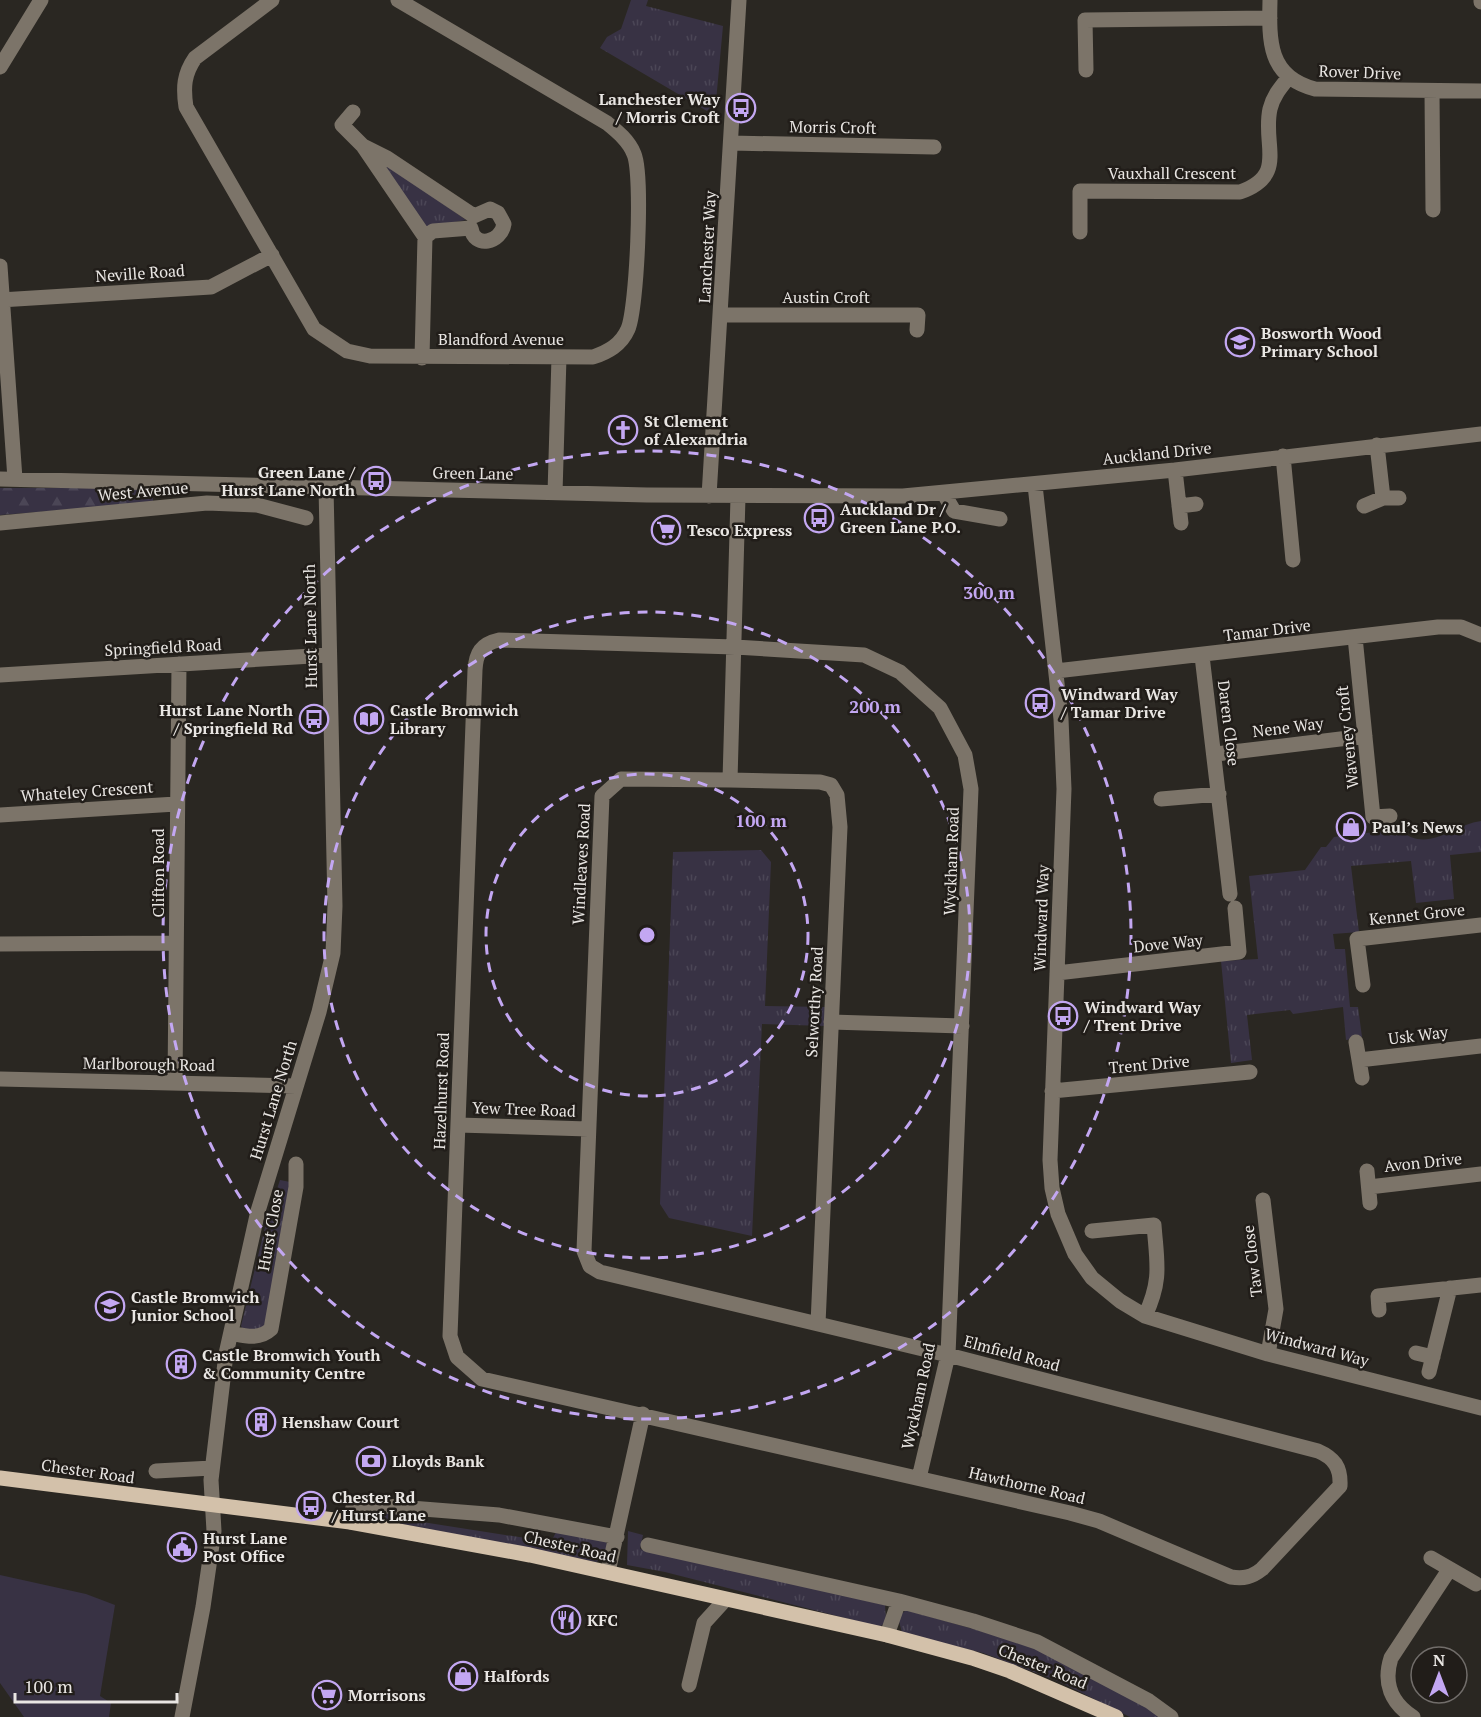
<svg xmlns="http://www.w3.org/2000/svg" width="1481" height="1717" viewBox="0 0 1481 1717" font-family="'PT Serif',serif">
	<defs>
		<pattern id="grass-tufts" width="24" height="20" patternUnits="userSpaceOnUse" patternTransform="scale(1.5)"><rect width="24" height="20" fill="#383244"/><path d="M3 7l-1-3M5 7V3M7 7l1-3M15 17l-1-3M17 17v-4M19 17l1-3" fill="none" stroke="#4b4656"/></pattern>
		<pattern id="forest-firs" width="22" height="20" patternUnits="userSpaceOnUse" patternTransform="scale(1.5)"><rect width="22" height="20" fill="#383244"/><path d="M5 1l3.5 6h-7zM16 11l3.5 6h-7z" fill="#4b4656"/></pattern>
	</defs>
	<rect width="100%" height="100%" fill="#2a2722"/>
	<path fill="url(#grass-tufts)" d="M631 0H648L646 6 723 26 716 101 707 111 600 48 607 37 621 29Z
		M373 154 466 220 426 227Z
		M1481 821V852L1450 855 1454 899 1416 903 1411 861 1351 866 1359 932 1333 934 1335 949H1345L1350 1007H1358L1362 1037 1346 1040 1343 1007 1293 1014 1290 1010 1247 1015 1252 1060 1231 1063 1221 961 1258 959 1249 876 1305 870 1321 847H1326L1334 837 1399 829C1427 855 1452 825 1481 821Z
		M761 850 771 862 765 1006 825 1007V1026L762 1024 752 1236 669 1218 660 1204 673 852Z
		M280 1180 290 1182 277 1267 263 1332H245L241 1326 267 1219Z
		M376 1510 422 1514V1522L551 1542 556 1532 605 1540 608 1546 607 1555 596 1562 372 1518Z
		M628 1531 643 1535 640 1549 885 1605 886 1621 880 1627 665 1572 627 1565Z
		M906 1610 1027 1644 1146 1706 1162 1717H1130L1058 1681 983 1653 902 1633 898 1617Z"/>
	<path fill="url(#forest-firs)" d="M0 488H153V503L0 515Z"/>
	<path fill="#383244" d="M0 1575 86 1594 115 1605 100 1696 111 1703 109 1717H24L0 1683Z"/>
	<g fill="none" stroke-linecap="round" stroke-linejoin="round">
		<path stroke="#7c7469" stroke-width="15" d="M272 0 195 58C184 74 183 87 186 107L314 329 347 351 370 356 593 357C608 352 621 345 628 329 637 308 643 175 634 154 629 141 618 132 607 123L398 0
			M1270 0C1269 41 1268 77 1315 89L1481 91
			M1481 0V2
			M0 67 41 0
			M1086 70 1085 20 1270 18
			M1432 92 1433 210
			M353 112 342 125 363 146
			M731 143 934 147
			M1080 232V191L1240 192C1288 175 1262 145 1270 109 1273 96 1281 87 1289 77
			M0 266 15 479
			M0 300 211 287 272 255
			M721 315H918L917 330
			M422 358 425 237 363 146 387 158 474 216 490 209 498 213 504 224C501 243 474 249 471 228L433 231 425 237
			M1377 445 1383 498
			M1283 456 1293 560
			M1175 470 1181 523
			M0 479 647 495 903 496 1175 470 1481 434
			M1035 485 1061 719 1064 789 1050 1160 1052 1188 1058 1214 1075 1254 1092 1278 1120 1301 1145 1316 1268 1354 1481 1408
			M555 493 559 357
			M944 494 954 511 1000 519
			M709 496 739 0
			M738 497 730 780 621 779 602 796 584 1251 590 1266 600 1272 948 1355 1318 1451C1334 1458 1341 1467 1340 1486L1262 1569C1252 1577 1244 1579 1231 1577L1099 1521 1070 1513 482 1379 457 1357 450 1336 475 670C476 653 481 644 499 640L735 647 864 655 900 672 940 708 965 755 971 789 948 1355 919 1478
			M1179 506 1196 504
			M1364 506 1383 498H1399
			M0 523 207 503 257 505 306 518
			M1355 637 1373 817 1390 816
			M1202 656 1230 894
			M1056 671 1438 627H1461L1481 635
			M0 675 329 655
			M1216 754 1365 736
			M730 780 820 782 831 785 837 795 840 827 818 1324
			M1161 799 1219 794
			M0 815 176 804
			M0 944 176 943
			M1057 973 1239 952 1235 908
			M1363 985 1357 939 1481 925
			M831 1022 962 1026
			M1356 1042 1362 1078
			M1359 1060 1481 1046
			M0 1079 296 1086
			M175 1083 179 664
			M1052 1091 1250 1072
			M458 1125 588 1129
			M1367 1171 1370 1203
			M1369 1187 1481 1174
			M1263 1200 1276 1309 1268 1354
			M1092 1231 1154 1225C1157 1264 1162 1279 1145 1316
			M1379 1310 1378 1296 1481 1285
			M231 1333C246 1336 259 1340 271 1329L296 1187V1164
			M1416 1353 1433 1357
			M1429 1372 1450 1288
			M156 1471 212 1468
			M350 1522 353 1507 360 1504 499 1515 617 1537
			M648 1545 899 1601 973 1621 1037 1642 1149 1701 1171 1717
			M1431 1558 1476 1584
			M608 1572 643 1414
			M887 1635 899 1601
			M689 1685 704 1623 724 1601
			M182 1717 203 1607 214 1531 211 1480 226 1354 258 1211 319 1012 333 953 335 906 326 487
			M1413 1717C1391 1703 1383 1683 1391 1658L1449 1570"/>
		<path stroke="#d3c1aa" stroke-width="15" d="M0 1478 350 1522 530 1555 887 1635 972 1658 1010 1671 1116 1717"/>
	</g>
	<g fill="none" stroke="#c3a7f2" stroke-width="3" stroke-dasharray="10 8">
		<circle cx="647" cy="935" r="161"/>
		<circle cx="647" cy="935" r="323"/>
		<circle cx="647" cy="935" r="484"/>
	</g>
	<defs>
		<g id="bus-ring" transform="scale(1.5)"><circle r="9.5" fill="#211d19" stroke="#c3a7f2" stroke-width="1.5"/><path d="M-5-6H5V4H4V6H2V4H-2V6H-4V4H-5ZM-3.5-4V0h7V-4ZM-3.5 1.2v1.5H-2V1.2ZM2 1.2v1.5H3.5V1.2Z" fill="#c3a7f2"/></g>
		<g id="school-ring" transform="scale(1.5)"><circle r="9.5" fill="#211d19" stroke="#c3a7f2" stroke-width="1.5"/><path d="M0-5L7-2L0 1L-7-2ZM-4 1L0 2.5L4 1V4Q0 6-4 4Z" fill="#c3a7f2"/></g>
		<g id="church-ring" transform="scale(1.5)"><circle r="9.5" fill="#211d19" stroke="#c3a7f2" stroke-width="1.5"/><path d="M-1.2-6h2.4v3.5h3.3v2.4h-3.3V6h-2.4V-.1h-3.3v-2.4h3.3Z" fill="#c3a7f2"/></g>
		<g id="supermarket-ring" transform="scale(1.5)"><circle r="9.5" fill="#211d19" stroke="#c3a7f2" stroke-width="1.5"/><path d="M-6-5.5h2.5l.6 2H6L4.5 2H-2.5L-4.4-4H-6ZM-1.5 3.2a1.3 1.3 0 1 0 .1 0ZM3 3.2a1.3 1.3 0 1 0 .1 0Z" fill="#c3a7f2"/></g>
		<g id="library-ring" transform="scale(1.5)"><circle r="9.5" fill="#211d19" stroke="#c3a7f2" stroke-width="1.5"/><path d="M-6-4Q-3-5.5-.7-3.5V5Q-3 3-6 4ZM6-4Q3-5.5 .7-3.5V5Q3 3 6 4Z" fill="#c3a7f2"/></g>
		<g id="shop-ring" transform="scale(1.5)"><circle r="9.5" fill="#211d19" stroke="#c3a7f2" stroke-width="1.5"/><path d="M-5-2.5h2.3a2.7 3.5 0 0 1 5.4 0H5L5.5 6h-11ZM-1.5-2.5h3a1.5 2.3 0 0 0-3 0Z" fill="#c3a7f2"/></g>
		<g id="building-ring" transform="scale(1.5)"><circle r="9.5" fill="#211d19" stroke="#c3a7f2" stroke-width="1.5"/><path d="M-4-6H4V6H1V3H-1V6H-4ZM-2.5-4.3h1.7v1.8h-1.7ZM.8-4.3h1.7v1.8H.8ZM-2.5-1h1.7V.8h-1.7ZM.8-1h1.7V.8H.8Z" fill="#c3a7f2"/></g>
		<g id="bank-ring" transform="scale(1.5)"><circle r="9.5" fill="#211d19" stroke="#c3a7f2" stroke-width="1.5"/><path d="M-6-4H6V4H-6ZM0-2.3a2.3 2.3 0 1 0 0 4.6a2.3 2.3 0 1 0 0-4.6Z" fill="#c3a7f2"/></g>
		<g id="civic-ring" transform="scale(1.5)"><circle r="9.5" fill="#211d19" stroke="#c3a7f2" stroke-width="1.5"/><path d="M-.6-6.5H3V-4.5H.6V-3L4-1V1h2V6H-6V1h2V-1L-.6-3ZM-1.2 2.5V6h2.4V2.5Z" fill="#c3a7f2"/></g>
		<g id="restaurant-ring" transform="scale(1.5)"><circle r="9.5" fill="#211d19" stroke="#c3a7f2" stroke-width="1.5"/><path d="M-5-6h1v4h1v-4h1v4h1v-4h1v5L-1.5 .5V6h-2V.5L-5-1ZM5-6V6H3V1.5H1.5Q1.5-4 5-6Z" fill="#c3a7f2"/></g>
	</defs>
	<g fill-rule="evenodd">
		<use href="#bus-ring" x="741" y="108"/>
		<use href="#school-ring" x="1240" y="342"/>
		<use href="#church-ring" x="623" y="430"/>
		<use href="#bus-ring" x="376" y="481"/>
		<use href="#bus-ring" x="819" y="518"/>
		<use href="#supermarket-ring" x="666" y="530"/>
		<use href="#bus-ring" x="1040" y="703"/>
		<use href="#bus-ring" x="314" y="719"/>
		<use href="#library-ring" x="369" y="719"/>
		<use href="#shop-ring" x="1351" y="827"/>
		<use href="#bus-ring" x="1063" y="1016"/>
		<use href="#school-ring" x="110" y="1306"/>
		<use href="#building-ring" x="181" y="1364"/>
		<use href="#building-ring" x="261" y="1422"/>
		<use href="#bank-ring" x="371" y="1461"/>
		<use href="#bus-ring" x="311" y="1506"/>
		<use href="#civic-ring" x="182" y="1547"/>
		<use href="#restaurant-ring" x="566" y="1620"/>
		<use href="#shop-ring" x="463" y="1676"/>
		<use href="#supermarket-ring" x="327" y="1695"/>
	</g>
	<g text-anchor="middle" dominant-baseline="central" stroke-width="5" stroke-linejoin="round" paint-order="stroke">
		<g font-size="16" fill="#e9e6e3" stroke="#211d19">
			<text transform="translate(1360 72) rotate(2)">Rover Drive</text>
			<text transform="translate(833 127) rotate(1)">Morris Croft</text>
			<text x="1172" y="173">Vauxhall Crescent</text>
			<text transform="translate(707 247) rotate(-87)">Lanchester Way</text>
			<text transform="translate(140 273) rotate(-4)">Neville Road</text>
			<text x="826" y="297">Austin Croft</text>
			<text x="501" y="339">Blandford Avenue</text>
			<text transform="translate(1157 453) rotate(-6)">Auckland Drive</text>
			<text transform="translate(473 473) rotate(1)">Green Lane</text>
			<text transform="translate(143 491) rotate(-5)">West Avenue</text>
			<text transform="translate(310 626) rotate(-91)">Hurst Lane North</text>
			<text transform="translate(1267 630) rotate(-7)">Tamar Drive</text>
			<text transform="translate(163 647) rotate(-3)">Springfield Road</text>
			<text transform="translate(1229 723) rotate(83)">Daren Close</text>
			<text transform="translate(1288 727) rotate(-7)">Nene Way</text>
			<text transform="translate(1347 737) rotate(-96)">Waveney Croft</text>
			<text transform="translate(87 791) rotate(-4)">Whateley Crescent</text>
			<text transform="translate(951 861) rotate(-88)">Wyckham Road</text>
			<text transform="translate(581 864) rotate(-87)">Windleaves Road</text>
			<text transform="translate(158 873) rotate(-90)">Clifton Road</text>
			<text transform="translate(1417 914) rotate(-6)">Kennet Grove</text>
			<text transform="translate(1041 918) rotate(-88)">Windward Way</text>
			<text transform="translate(1168 943) rotate(-6)">Dove Way</text>
			<text transform="translate(814 1002) rotate(-87)">Selworthy Road</text>
			<text transform="translate(1418 1035) rotate(-7)">Usk Way</text>
			<text transform="translate(149 1064) rotate(1)">Marlborough Road</text>
			<text transform="translate(1149 1064) rotate(-5)">Trent Drive</text>
			<text transform="translate(441 1091) rotate(-88)">Hazelhurst Road</text>
			<text transform="translate(273 1100) rotate(-73)">Hurst Lane North</text>
			<text transform="translate(524 1109) rotate(2)">Yew Tree Road</text>
			<text transform="translate(1423 1162) rotate(-6)">Avon Drive</text>
			<text transform="translate(270 1230) rotate(-80)">Hurst Close</text>
			<text transform="translate(1252 1261) rotate(-97)">Taw Close</text>
			<text transform="translate(1317 1347) rotate(15)">Windward Way</text>
			<text transform="translate(1012 1353) rotate(15)">Elmfield Road</text>
			<text transform="translate(918 1396) rotate(-78)">Wyckham Road</text>
			<text transform="translate(88 1471) rotate(8)">Chester Road</text>
			<text transform="translate(1027 1485) rotate(13)">Hawthorne Road</text>
			<text transform="translate(570 1546) rotate(13)">Chester Road</text>
			<text transform="translate(1043 1666) rotate(22)">Chester Road</text>
		</g>
		<g font-size="16" font-weight="bold" fill="#e9e6e3" stroke="#211d19" text-anchor="start">
			<text x="720" y="99" text-anchor="end">Lanchester Way<tspan x="720" dy="18">/ Morris Croft</tspan></text>
			<text x="1261" y="333">Bosworth Wood<tspan x="1261" dy="18">Primary School</tspan></text>
			<text x="644" y="421">St Clement<tspan x="644" dy="18">of Alexandria</tspan></text>
			<text x="355" y="472" text-anchor="end">Green Lane /<tspan x="355" dy="18">Hurst Lane North</tspan></text>
			<text x="840" y="509">Auckland Dr /<tspan x="840" dy="18">Green Lane P.O.</tspan></text>
			<text x="687" y="530">Tesco Express</text>
			<text x="1061" y="694">Windward Way<tspan x="1061" dy="18">/ Tamar Drive</tspan></text>
			<text x="293" y="710" text-anchor="end">Hurst Lane North<tspan x="293" dy="18">/ Springfield Rd</tspan></text>
			<text x="390" y="710">Castle Bromwich<tspan x="390" dy="18">Library</tspan></text>
			<text x="1372" y="827">Paul’s News</text>
			<text x="1084" y="1007">Windward Way<tspan x="1084" dy="18">/ Trent Drive</tspan></text>
			<text x="131" y="1297">Castle Bromwich<tspan x="131" dy="18">Junior School</tspan></text>
			<text x="202" y="1355">Castle Bromwich Youth<tspan x="202" dy="18">&amp; Community Centre</tspan></text>
			<text x="282" y="1422">Henshaw Court</text>
			<text x="392" y="1461">Lloyds Bank</text>
			<text x="332" y="1497">Chester Rd<tspan x="332" dy="18">/ Hurst Lane</tspan></text>
			<text x="203" y="1538">Hurst Lane<tspan x="203" dy="18">Post Office</tspan></text>
			<text x="587" y="1620">KFC</text>
			<text x="484" y="1676">Halfords</text>
			<text x="348" y="1695">Morrisons</text>
		</g>
	</g>
	<circle cx="647" cy="935" r="9" fill="#c3a7f2" stroke="#211d19" stroke-width="3"/>
	<g font-size="18" text-anchor="middle" font-weight="bold" fill="#c3a7f2" stroke="#211d19" stroke-width="5" stroke-linejoin="round" paint-order="stroke">
		<text x="989" y="599">300 m</text>
		<text x="875" y="713">200 m</text>
		<text x="761" y="827">100 m</text>
	</g>
	<g transform="translate(1439 1675)"><circle r="28" fill="#211d19" stroke="#716d6a" stroke-width="1.5"/>
	<path d="M0-4.5L10 22L0 15L-10 22Z" fill="#c3a7f2"/>
	<text y="-9" font-size="16" font-weight="bold" text-anchor="middle" fill="#e9e6e3">N</text>
	</g>
	<path d="M15 1693v9h162v-9" fill="none" stroke="#e9e6e3" stroke-width="3"/>
	<text x="24" y="1693" font-size="18" fill="#e9e6e3" stroke="#211d19" stroke-width="4.5" paint-order="stroke">100 m</text>
</svg>
